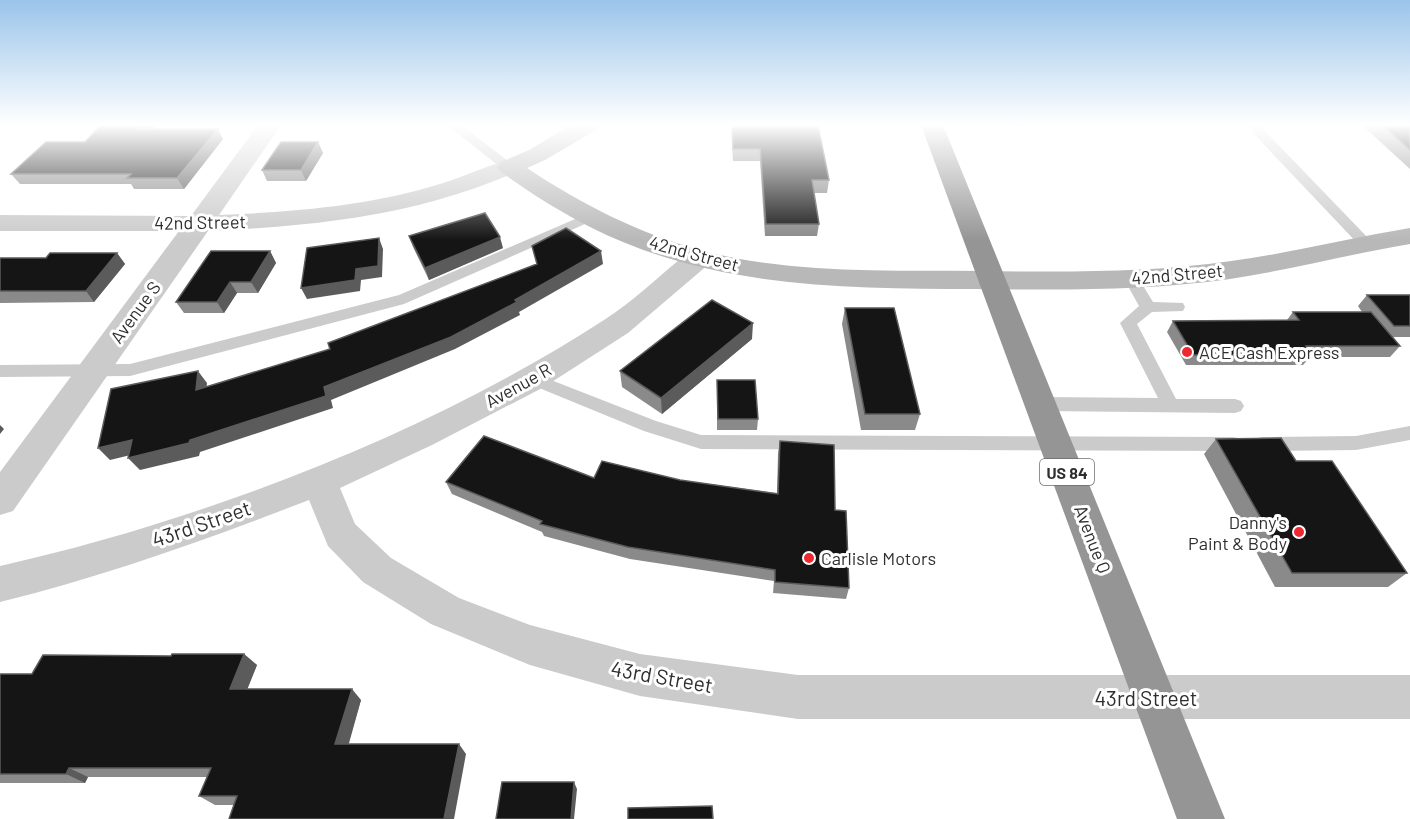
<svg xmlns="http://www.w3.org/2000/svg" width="1410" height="819" viewBox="0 0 1410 819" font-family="Barlow,sans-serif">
	<rect width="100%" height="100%" fill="#fff"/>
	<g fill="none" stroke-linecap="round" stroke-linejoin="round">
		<path fill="#cbcbcb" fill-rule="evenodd" d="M447 125H461L516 167 514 170H504Z
			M1252 125H1264V130L1370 240 1372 243 1370 246H1360L1254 134Z
			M589 213 596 217 594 220 404 304 130 376 0 377V365L130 364 399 295Z
			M1132 274 1137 276 1153 302 1183 303 1185 307 1183 311 1152 312 1137 324 1176 399H1235L1241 401 1244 406 1241 411 1235 413 1041 411 1035 409 1032 404 1035 399 1041 397 1158 398 1120 323 1139 306 1124 279Z
			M533 373 656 421 701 435 1234 437 1241 439 1243 444 1241 449 1234 451 701 449 644 431 527 383 524 379 527 375Z
			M1410 426V440L1356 450 1262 451 1255 449 1253 444 1255 439 1262 437 1356 436Z"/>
		<path fill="#cbcbcb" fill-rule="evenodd" d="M258 125H281L219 215C293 212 369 206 440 184 463 177 485 166 509 160L517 162 521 167 517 172C497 180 477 188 457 194 376 220 292 227 208 231L13 511 0 515V472L179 231H0V215L191 216Z
			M699 249 709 252 713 258 709 264 628 333 544 387 432 445 340 488 355 524 391 558 459 598 530 625 640 654 798 675H1410V719H798L640 696 530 665 431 624 363 582 328 546 309 500C208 539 105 576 0 602V566C204 520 428 434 604 320 634 301 661 274 689 252Z"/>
		<path fill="#b8b8b8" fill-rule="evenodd" d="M571 125H599L596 130 545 160 527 168C581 204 640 234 703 251 793 274 888 270 980 271 1064 272 1148 273 1231 261 1291 253 1350 238 1410 228V244C1350 254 1290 270 1230 279 1145 291 1060 290 976 289 856 288 736 289 623 242 579 224 539 199 501 172L497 167 501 162 529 150Z"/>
		<path fill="#959595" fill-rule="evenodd" d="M921 125H943L1225 819H1177Z"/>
	</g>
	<path fill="#8a8a8a" d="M101 125H156L153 129 223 139 184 189H134L131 184H20L11 174 85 142Z
		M731 125H818L829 180 827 193H814L819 224 817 236H765L760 161H733Z
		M1362 125H1410V169Z
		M318 142 323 153 306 181H267L262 170Z
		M409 236 503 248 429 280 413 247Z
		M270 251 276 263 258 293H237L224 313H184L176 302Z
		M117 253 125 264 94 302 0 303V258H46Z
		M1367 295H1410V337H1393L1400 346 1390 357H1310L1303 365H1186L1167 332 1173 321 1287 320 1293 312H1362L1358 306Z
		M845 308 920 414 915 430H861L842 324Z
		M752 339 662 414 622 387 620 371Z
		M717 380 758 419 757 430H717Z
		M1216 439 1296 461 1407 573 1388 587H1275L1204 454Z
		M780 441 835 510 849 588 846 599 773 593 774 581 630 559 544 536 542 532 452 494 446 482 594 478 680 480 777 493 778 453Z
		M244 654 257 665 247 689 361 700 348 744 466 754 234 805H215L199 796 207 777H88L85 783H0V674H32L171 656Z"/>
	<path fill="#5b5b5b" d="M141 125H156L144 139 138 129Z
		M218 129 223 139 184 189 177 178Z
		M318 142 323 153 306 181 301 170Z
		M500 237 503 248 429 280 425 268Z
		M379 238 383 249 382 277 361 280 360 291 307 299 301 288 356 269Z
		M270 251 276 263 258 293 251 282Z
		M601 251 603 264 519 312 520 315 455 349 331 400 333 408 200 452 199 456 140 470 128 458 190 440 324 387 515 300Z
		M117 253 125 264 94 302 86 291Z
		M230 282 237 293 224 313 217 302Z
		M753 323 752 339 662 414 661 398Z
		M198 371 207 383 205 402 196 390Z
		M0 425 4 429 0 434Z
		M132 440 143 452 110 460 98 448Z
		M244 654 257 665 243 700 230 689Z
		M352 689 361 700 346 754 335 744Z
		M459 744 466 754 454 819H444Z
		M69 768 88 777 85 783 66 774Z
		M574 782 577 789 574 819H571Z"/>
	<path fill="#151515" stroke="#5b5b5b" stroke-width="1.5" d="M101 125H141L138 129H218L177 178H127L131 174H11L46 142H85Z
		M732 125H818L829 180H812L819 224H766L760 149H733Z
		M1382 125H1410V150Z
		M281 142H318L301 170H262Z
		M485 213 500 237 425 268 409 236Z
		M566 228 601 251 515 300 517 302 451 337 324 387 326 396 190 440 189 443 128 458 132 440 98 448 111 389 198 371 196 390 330 349 328 343 537 264 532 246Z
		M379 238 378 266 356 269 355 280 301 288 307 248Z
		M211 251H270L251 282H230L217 302H176Z
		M50 253H117L86 291H0V258H46Z
		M1367 295H1410V326H1394Z
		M712 300 753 323 661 398 620 371Z
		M845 308H894L920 414H865Z
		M1293 312H1371L1400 346H1306L1312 355H1193L1173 321 1299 320Z
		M717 380H755L758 419H718Z
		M484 436 594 478 602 461 680 480 778 494 780 441 834 445 835 510 846 511 849 588 775 582V570L628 547 540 524 542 521 446 482Z
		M1281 438 1296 461H1332L1407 573H1292L1216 439Z
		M172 654H244L230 689H352L335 744H459L444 819H229L237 796H199L211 768H69L66 774H0V674H32L43 655 171 656Z
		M502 782H574L571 819H496Z
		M712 806 713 819H628V808Z"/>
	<linearGradient id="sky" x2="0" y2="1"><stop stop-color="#9ac4ea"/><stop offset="0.52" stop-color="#fff"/><stop offset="1" stop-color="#fff" stop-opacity="0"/></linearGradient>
	<rect width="1410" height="240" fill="url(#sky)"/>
	<g fill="#ee2730" stroke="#fff" stroke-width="2">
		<circle cx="1187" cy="352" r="6"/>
		<circle cx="1299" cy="532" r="6"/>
		<circle cx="809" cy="558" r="6"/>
	</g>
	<g text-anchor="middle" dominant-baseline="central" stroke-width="6" stroke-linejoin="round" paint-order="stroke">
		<rect fill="#fff" stroke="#6d6d6d" stroke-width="1.5" x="1040" y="459" width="54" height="26" rx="4.5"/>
		<g font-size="16" font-weight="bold" fill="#2e2e2e">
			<text x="1067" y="472">US 84</text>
		</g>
		<g font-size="18" fill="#2e2e2e" stroke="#fff">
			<text transform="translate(200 222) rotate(-1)">42nd Street</text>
			<text transform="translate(694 253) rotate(15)">42nd Street</text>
			<text transform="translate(1177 274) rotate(-5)">42nd Street</text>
			<text transform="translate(135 312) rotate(-54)">Avenue S</text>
			<text transform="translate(518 385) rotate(-29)">Avenue R</text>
			<text transform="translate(1093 539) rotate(69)">Avenue Q</text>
		</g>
		<g font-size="18" fill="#2e2e2e" stroke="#fff" text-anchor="start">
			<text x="1199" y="352">ACE Cash Express</text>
			<text x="1287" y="522" text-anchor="end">Danny's<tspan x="1287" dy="21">Paint &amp; Body</tspan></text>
			<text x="821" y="558">Carlisle Motors</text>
		</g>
		<g font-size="21" fill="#2e2e2e" stroke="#fff">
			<text transform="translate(201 523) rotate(-19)">43rd Street</text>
			<text transform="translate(662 676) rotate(10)">43rd Street</text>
			<text x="1146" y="697">43rd Street</text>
		</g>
	</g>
</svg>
